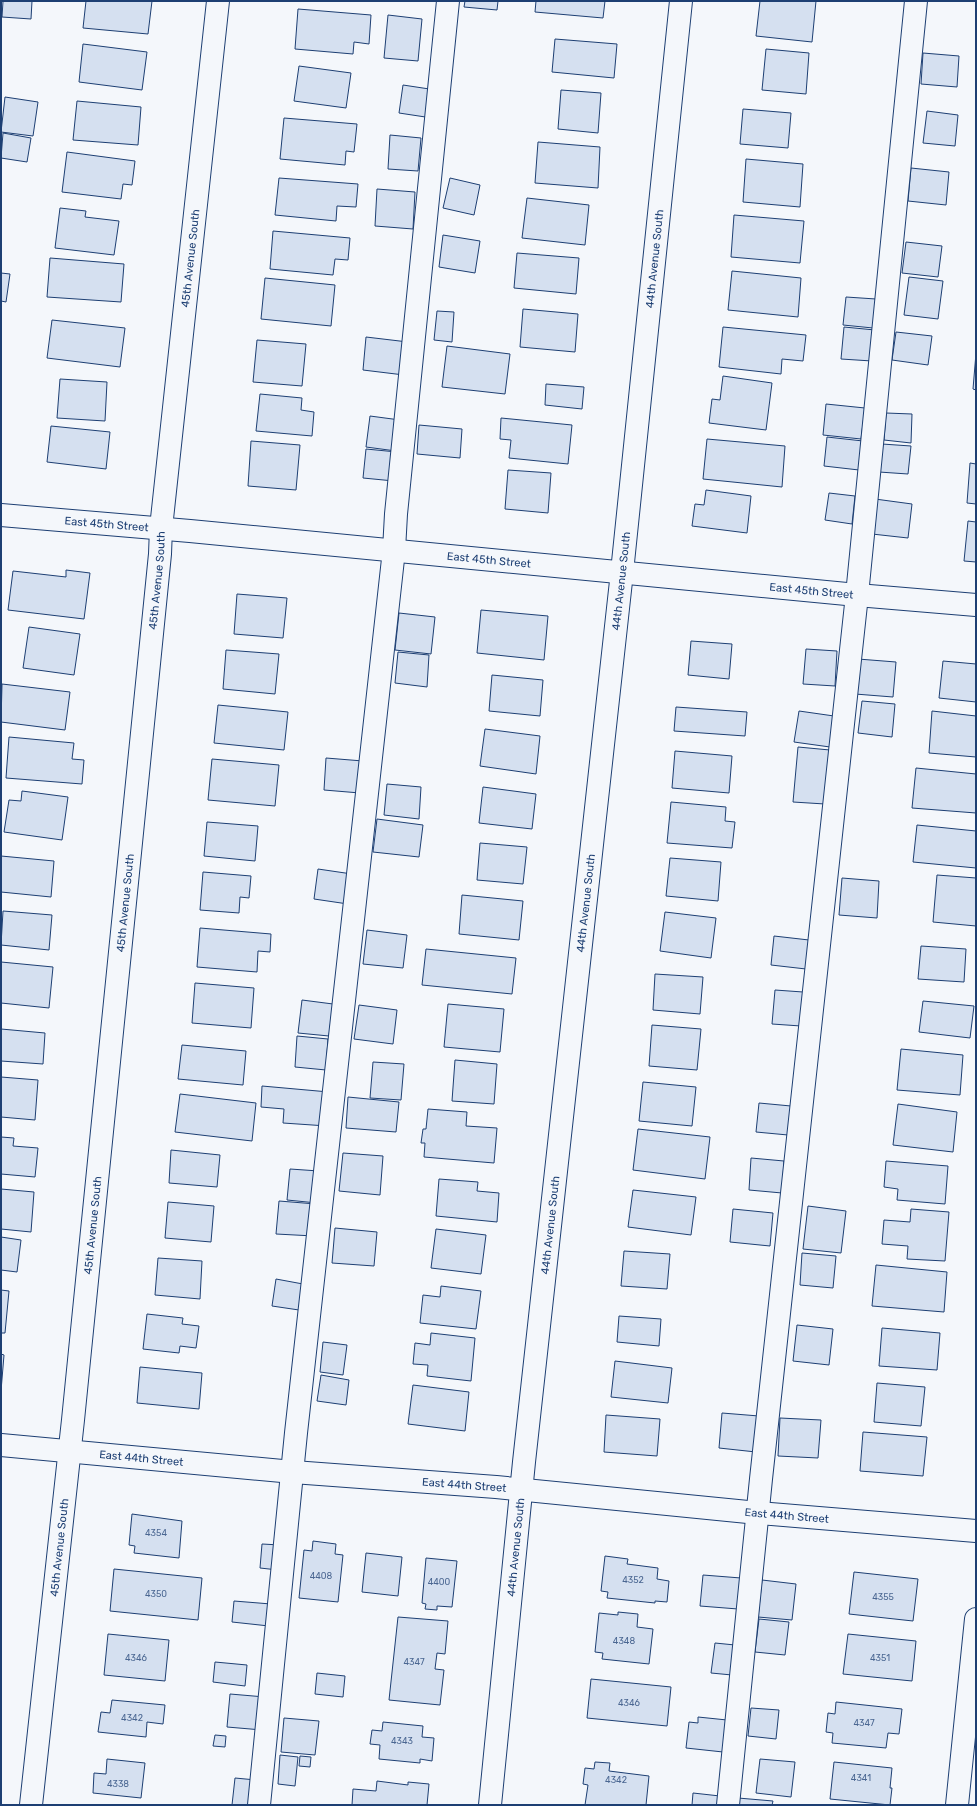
<svg xmlns="http://www.w3.org/2000/svg" width="977" height="1806" viewBox="0 0 977 1806" font-family="Rubik,sans-serif">
	<rect width="100%" height="100%" fill="#f4f7fb"/>
	<path fill="#d5e0f0" stroke="#1d3f73" d="M3 1H32L31 19 2 17Z
		M86 1H152L148 34 83 28Z
		M465 1H498L497 10 464 7Z
		M536 1H605L603 18 535 12Z
		M760 1H816L812 42 756 36Z
		M298 9 371 15 369 44 354 42 353 54 295 49Z
		M388 15 422 19 418 61 384 58Z
		M555 39 617 44 614 78 552 72Z
		M83 44 147 52 142 90 79 82Z
		M766 49 809 53 806 94 762 90Z
		M923 53 959 56 957 87 921 84Z
		M299 66 351 73 346 108 294 101Z
		M403 85 436 90 432 118 399 113Z
		M561 90 601 93 598 133 558 129Z
		M5 97 38 102 33 136 1 132Z
		M77 101 141 107 138 145 73 140Z
		M743 109 791 113 788 148 740 144Z
		M927 111 958 115 955 146 923 143Z
		M284 118 357 124 354 152 346 151 345 165 280 159Z
		M3 133 31 138 27 162 1 158Z
		M390 135 421 138 418 171 388 169Z
		M538 142 600 147 598 188 535 183Z
		M67 152 135 161 132 185 123 184 121 199 62 192Z
		M746 159 803 164 800 207 743 202Z
		M911 168 949 172 946 205 908 201Z
		M279 178 358 184 356 207 337 206 336 221 275 215Z
		M450 178 480 185 474 215 443 208Z
		M377 189 415 192 413 229 375 226Z
		M527 198 589 205 585 245 522 238Z
		M60 208 86 211 85 217 119 221 114 255 55 248Z
		M734 215 804 221 800 263 731 257Z
		M273 231 350 238 348 260 335 259 333 275 270 269Z
		M443 235 480 241 475 273 439 267Z
		M906 242 942 246 938 277 902 273Z
		M517 253 579 258 576 294 514 288Z
		M50 258 124 264 121 302 47 297Z
		M732 271 801 278 798 317 728 310Z
		M1 273 10 274 6 302 1 301Z
		M909 277 943 281 938 319 904 315Z
		M265 278 335 285 331 326 261 319Z
		M846 297 876 299 873 328 843 325Z
		M523 309 578 314 575 352 520 347Z
		M437 311 454 312 452 342 434 340Z
		M52 320 125 328 120 367 47 358Z
		M723 327 806 335 803 361 782 359 781 374 719 367Z
		M844 327 875 330 872 361 841 359Z
		M896 332 932 336 928 365 892 360Z
		M366 337 408 342 404 375 363 370Z
		M257 340 306 344 302 386 253 382Z
		M447 346 510 354 505 394 442 387Z
		M976 353V390L973 389Z
		M723 376 772 383 766 430 709 423 712 399 720 400Z
		M60 379 107 382 105 421 57 418Z
		M546 384 584 387 582 409 545 405Z
		M260 394 302 398 301 410 314 412 312 436 256 431Z
		M826 404 865 408 861 439 823 435Z
		M886 413 912 414 911 443 884 440Z
		M370 416 400 420 396 451 366 447Z
		M501 418 572 425 568 464 509 458 511 440 500 439Z
		M419 425 462 429 460 458 417 454Z
		M51 426 110 432 106 469 47 462Z
		M827 437 863 441 859 470 824 466Z
		M707 439 785 446 782 487 703 479Z
		M251 441 300 445 296 490 248 486Z
		M882 444 911 446 908 474 879 472Z
		M366 449 397 452 394 481 363 478Z
		M970 463 976 464V504L967 503Z
		M508 470 551 473 548 513 505 509Z
		M706 490 751 496 747 533 692 526 695 504 704 505Z
		M829 493 855 496 852 524 825 520Z
		M875 499 912 504 908 538 872 534Z
		M968 521 976 522V562L964 561Z
		M66 570 90 573 84 619 8 610 13 571 66 577Z
		M237 594 287 598 283 638 234 634Z
		M481 610 548 616 544 660 477 653Z
		M399 613 435 617 431 654 395 650Z
		M29 627 80 634 74 675 23 668Z
		M691 641 732 644 729 679 688 675Z
		M806 649 837 651 835 686 803 684Z
		M226 650 279 654 275 694 223 689Z
		M398 652 429 655 427 687 395 683Z
		M858 659 896 662 893 697 855 694Z
		M943 661 976 664V702L939 698Z
		M492 675 543 680 540 716 489 711Z
		M2 684 70 692 65 730 1 722Z
		M862 701 895 704 892 737 858 733Z
		M218 705 288 712 284 750 214 743Z
		M676 707 747 712 745 736 674 731Z
		M799 711 834 716 830 747 794 742Z
		M932 711 976 716V757L929 753Z
		M485 729 540 736 536 774 480 766Z
		M9 737 74 743 72 759 84 760 82 784 6 778Z
		M798 747 830 750 825 804 793 802Z
		M675 751 732 756 729 793 672 788Z
		M326 758 363 761 360 793 324 790Z
		M212 759 279 765 275 806 208 800Z
		M916 768 976 774V813L912 808Z
		M387 784 421 787 419 819 384 815Z
		M483 787 536 794 532 829 479 823Z
		M22 791 68 797 62 840 4 832 9 800 21 801Z
		M671 802 726 807 725 821 735 822 732 848 667 843Z
		M377 819 423 825 419 857 373 852Z
		M207 822 258 826 255 861 204 856Z
		M917 825 976 831V868L913 862Z
		M480 843 527 847 523 884 477 880Z
		M1 856 54 861 51 897 1 892Z
		M670 858 721 862 718 901 666 896Z
		M318 869 352 874 348 904 314 899Z
		M203 872 251 876 249 898 240 897 239 913 200 910Z
		M937 875 976 878V926L933 922Z
		M842 878 879 881 877 918 839 915Z
		M462 895 523 901 519 940 459 934Z
		M3 911 52 915 49 950 1 945Z
		M665 912 716 918 711 958 660 951Z
		M200 928 271 934 270 952 258 951 257 972 197 967Z
		M367 930 407 935 403 968 363 964Z
		M774 936 809 940 806 969 771 965Z
		M921 946 966 949 964 982 918 979Z
		M426 949 516 958 512 994 422 985Z
		M1 962 53 967 49 1008 1 1003Z
		M655 974 703 977 700 1014 653 1010Z
		M195 983 254 988 251 1028 192 1023Z
		M775 990 803 992 801 1026 772 1024Z
		M302 1000 333 1004 329 1036 298 1033Z
		M923 1001 974 1006 970 1038 919 1032Z
		M448 1004 504 1009 500 1052 444 1047Z
		M359 1005 397 1010 393 1044 354 1039Z
		M652 1025 701 1029 697 1070 649 1066Z
		M1 1029 45 1033 43 1064 1 1061Z
		M297 1036 328 1039 326 1070 295 1067Z
		M182 1045 246 1051 243 1085 178 1079Z
		M901 1049 963 1055 960 1095 897 1090Z
		M455 1060 497 1064 494 1104 452 1101Z
		M373 1062 404 1064 401 1100 370 1098Z
		M1 1077 38 1080 35 1120 1 1117Z
		M643 1082 696 1087 692 1126 639 1121Z
		M262 1086 329 1092 327 1126 283 1123 284 1109 261 1107Z
		M180 1094 256 1103 252 1141 175 1132Z
		M348 1097 399 1102 396 1132 346 1128Z
		M759 1103 791 1106 788 1135 756 1132Z
		M898 1104 957 1112 953 1152 893 1145Z
		M428 1109 467 1112 466 1126 497 1128 494 1163 424 1157 425 1143H421L423 1129H426Z
		M638 1129 710 1137 705 1179 633 1170Z
		M1 1137 14 1138 13 1146 38 1148 35 1177 1 1174Z
		M171 1150 220 1155 217 1187 169 1183Z
		M343 1153 383 1156 380 1195 339 1191Z
		M751 1158 784 1161 782 1193 749 1190Z
		M886 1161 948 1166 945 1204 897 1200 898 1189 884 1187Z
		M290 1169 319 1171 317 1203 287 1200Z
		M439 1179 478 1182 477 1191 499 1193 497 1222 436 1216Z
		M1 1189 34 1192 31 1232 1 1229Z
		M633 1190 696 1197 691 1235 628 1227Z
		M279 1201 316 1204 314 1236 276 1234Z
		M168 1202 214 1206 211 1242 165 1238Z
		M808 1206 846 1211 841 1253 803 1249Z
		M733 1209 773 1213 770 1246 730 1242Z
		M911 1209 949 1212 945 1261 907 1259 908 1246 882 1244 884 1220 910 1222Z
		M335 1228 377 1232 374 1266 332 1263Z
		M436 1229 486 1235 481 1274 431 1268Z
		M1 1237 21 1240 17 1272 1 1270Z
		M624 1251 670 1254 667 1289 621 1286Z
		M802 1253 836 1256 833 1288 800 1285Z
		M158 1258 202 1261 200 1299 155 1295Z
		M876 1265 947 1272 944 1312 872 1306Z
		M276 1279 303 1284 299 1310 272 1306Z
		M441 1286 481 1291 476 1329 420 1323 423 1295 440 1297Z
		M1 1290 9 1291 5 1333H1Z
		M147 1314 183 1318 182 1324 199 1326 196 1348 180 1346 179 1353 143 1349Z
		M619 1316 661 1319 659 1346 617 1342Z
		M797 1325 833 1329 829 1365 793 1361Z
		M882 1328 940 1333 937 1370 879 1366Z
		M431 1333 475 1338 471 1381 427 1376 428 1365 413 1364 415 1343 430 1345Z
		M323 1342 347 1345 343 1375 320 1372Z
		M1 1354 4 1355 1 1391Z
		M615 1361 672 1368 668 1403 611 1397Z
		M140 1367 202 1373 199 1409 137 1403Z
		M321 1375 349 1380 346 1405 317 1401Z
		M877 1383 925 1387 921 1426 874 1422Z
		M413 1385 469 1392 465 1431 408 1424Z
		M722 1413 759 1416 756 1452 719 1448Z
		M606 1415 660 1419 657 1456 604 1452Z
		M780 1418 821 1420 818 1458 778 1456Z
		M863 1432 927 1437 923 1476 860 1471Z
		M132 1514 182 1521 179 1558 134 1553 135 1546 129 1545Z
		M313 1541 336 1544 335 1554 343 1555 338 1602 299 1598 304 1550 312 1551Z
		M262 1544 280 1545 278 1570 260 1568Z
		M366 1553 402 1557 398 1596 362 1592Z
		M605 1556 628 1559 627 1564 658 1568 657 1579 669 1581 667 1602 655 1601V1603L607 1598 608 1592 601 1591Z
		M426 1558 457 1561 452 1607 437 1606V1610L425 1609 426 1604 422 1603Z
		M114 1569 202 1578 198 1620 110 1611Z
		M854 1572 918 1579 913 1621 849 1614Z
		M703 1575 741 1578 738 1609 700 1606Z
		M762 1580 796 1584 792 1620 758 1617Z
		M234 1601 271 1604 269 1626 232 1622Z
		M618 1612 638 1614 637 1627 653 1629 649 1664 602 1659 603 1653 595 1652 599 1613 618 1615Z
		M398 1617 448 1621 445 1654 437 1653 435 1669 444 1670 440 1705 389 1700Z
		M759 1619 789 1622 785 1655 755 1652Z
		M108 1634 169 1640 165 1681 104 1675Z
		M848 1634 916 1641 912 1681 843 1674Z
		M715 1643 735 1645 732 1675 711 1673Z
		M215 1662 247 1665 245 1686 213 1682Z
		M317 1673 345 1676 343 1697 315 1694Z
		M591 1679 671 1687 667 1726 587 1718Z
		M230 1694 265 1697 262 1730 227 1727Z
		M112 1700 165 1705 163 1724 147 1722 146 1737 98 1732 101 1712 110 1713Z
		M836 1702 902 1709 899 1734 888 1733 886 1748 832 1743 833 1733 826 1732 828 1713 835 1714Z
		M751 1708 779 1710 776 1739 748 1736Z
		M698 1717 727 1720 723 1752 686 1748 689 1722 698 1723Z
		M284 1718 319 1721 315 1755 281 1752Z
		M383 1722 423 1726 422 1737 434 1738 432 1761 420 1759V1763L379 1759 380 1745 370 1744 372 1730 382 1731Z
		M215 1735 226 1736 225 1747 213 1746Z
		M280 1755 298 1757 295 1786 278 1784Z
		M300 1756 311 1757 310 1767 299 1766Z
		M107 1759 145 1763 141 1798 93 1793 94 1773 106 1774Z
		M760 1759 795 1762 791 1797 756 1793Z
		M595 1762 610 1763 609 1771 649 1776 646 1805H585L588 1785 583 1784 585 1768 594 1769Z
		M834 1762 892 1768 890 1788H892L890 1805 830 1799Z
		M235 1778 256 1780 253 1805H232Z
		M377 1781 408 1785V1782L429 1784 427 1805H352L353 1789 376 1791Z
		M693 1793 720 1796 719 1805H692Z
		M738 1798 773 1801 772 1805H737Z"/>
	<g fill="none" stroke-linecap="round" stroke-linejoin="round">
		<g stroke="#1d3f73" stroke-width="24">
			<g id="minor">
				<path id="s1" d="M1 515 190 531 857 595 976 605"/>
				<path id="s2" d="M1 1445 293 1472 496 1487 758 1513 976 1531"/>
				<path id="s3" d="M31 1805 73 1420 160 554 161 528 218 1"/>
				<path d="M259 1805 296 1433 394 550 396 514 448 1"/>
				<path id="s4" d="M490 1805 524 1462 622 572 681 1"/>
				<path d="M728 1805 761 1479 857 595 916 1"/>
				<path d="M957 1805 976 1619"/>
			</g>
		</g>
		<use href="#minor" stroke="#f4f7fb" stroke-width="22"/>
	</g>
	<g text-anchor="middle" dominant-baseline="central" stroke-width="3" stroke-linejoin="round" paint-order="stroke">
		<g font-size="9" fill="#4b6792">
			<text x="156" y="1533">4354</text>
			<text x="321" y="1576">4408</text>
			<text x="633" y="1580">4352</text>
			<text x="439" y="1582">4400</text>
			<text x="156" y="1594">4350</text>
			<text x="883" y="1597">4355</text>
			<text x="624" y="1641">4348</text>
			<text x="136" y="1658">4346</text>
			<text x="880" y="1658">4351</text>
			<text x="414" y="1662">4347</text>
			<text x="629" y="1703">4346</text>
			<text x="132" y="1718">4342</text>
			<text x="864" y="1723">4347</text>
			<text x="402" y="1741">4343</text>
			<text x="861" y="1778">4341</text>
			<text x="616" y="1780">4342</text>
			<text x="118" y="1784">4338</text>
		</g>
		<g font-size="11" fill="#1d3f73" stroke="#f4f7fb">
			<text stroke="none"><textPath href="#s3" startOffset="1555">45th Avenue South</textPath></text>
			<text stroke="none"><textPath href="#s4" startOffset="1555">44th Avenue South</textPath></text>
			<text stroke="none"><textPath href="#s1" startOffset="106">East 45th Street</textPath></text>
			<text stroke="none"><textPath href="#s1" startOffset="490">East 45th Street</textPath></text>
			<text stroke="none"><textPath href="#s3" startOffset="1231">45th Avenue South</textPath></text>
			<text stroke="none"><textPath href="#s4" startOffset="1231">44th Avenue South</textPath></text>
			<text stroke="none"><textPath href="#s1" startOffset="814">East 45th Street</textPath></text>
			<text stroke="none"><textPath href="#s3" startOffset="907">45th Avenue South</textPath></text>
			<text stroke="none"><textPath href="#s4" startOffset="907">44th Avenue South</textPath></text>
			<text stroke="none"><textPath href="#s3" startOffset="583">45th Avenue South</textPath></text>
			<text stroke="none"><textPath href="#s4" startOffset="583">44th Avenue South</textPath></text>
			<text stroke="none"><textPath href="#s2" startOffset="141">East 44th Street</textPath></text>
			<text stroke="none"><textPath href="#s2" startOffset="465">East 44th Street</textPath></text>
			<text stroke="none"><textPath href="#s2" startOffset="789">East 44th Street</textPath></text>
			<text stroke="none"><textPath href="#s4" startOffset="259">44th Avenue South</textPath></text>
			<text stroke="none"><textPath href="#s3" startOffset="259">45th Avenue South</textPath></text>
		</g>
	</g>
	<rect width="977" height="1806" fill="none" stroke="#1d3f73" stroke-width="4"/>
</svg>
